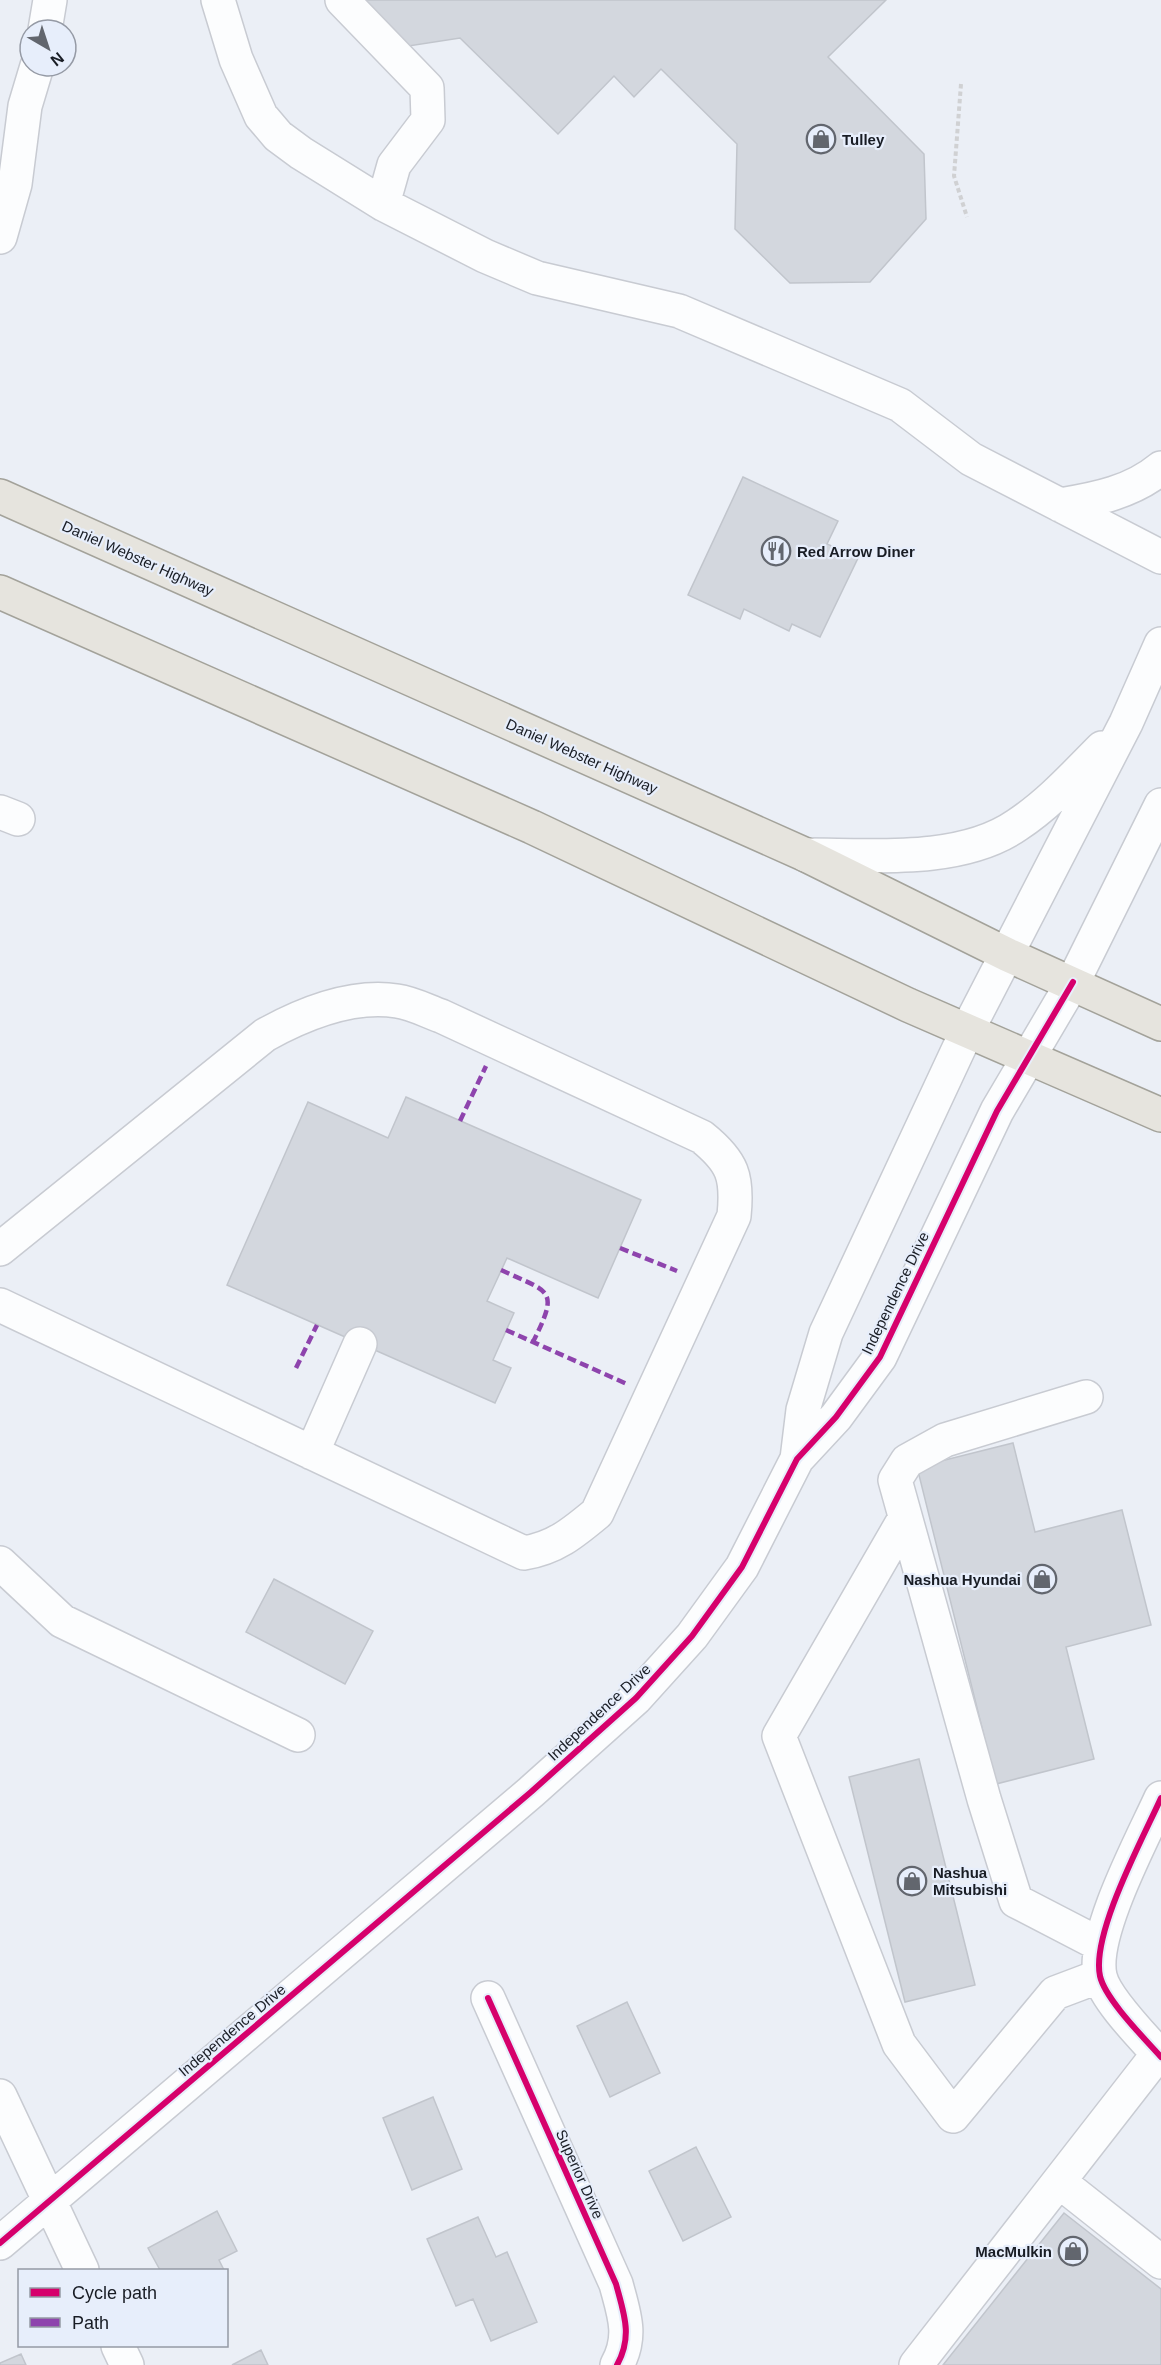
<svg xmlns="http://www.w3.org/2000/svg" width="1161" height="2365" viewBox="0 0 1161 2365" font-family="Arial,sans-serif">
	<rect width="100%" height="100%" fill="#ebeff6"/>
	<path fill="#d3d7de" stroke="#c1c5cc" stroke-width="1.5" d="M358 0H886L828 57 924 154 926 219 870 282 790 283 735 229 737 144 661 69 634 97 614 76 558 134 460 38 402 47Z
		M743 477 838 521 827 544 858 558 820 637 792 624 789 631 744 609 740 619 688 595Z
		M406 1097 641 1200 598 1298 507 1258 487 1301 514 1313 493 1360 511 1368 495 1403 227 1285 308 1102 388 1138Z
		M1013 1443 1035 1532 1122 1510 1151 1625 1066 1647 1094 1759 996 1784 917 1467Z
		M274 1579 373 1631 345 1684 246 1632Z
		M919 1759 975 1985 905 2002 849 1777Z
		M627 2002 660 2073 610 2097 577 2026Z
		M433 2097 462 2169 412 2190 383 2118Z
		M696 2147 731 2217 683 2241 649 2171Z
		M217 2211 237 2251 219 2260 224 2270H160L148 2248Z
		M1064 2213 1161 2289V2365H943Z
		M478 2217 496 2257 507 2252 537 2322 491 2341 473 2299 456 2306 427 2239Z
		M261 2350 268 2365H232Z
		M21 2354 26 2365H0V2363Z"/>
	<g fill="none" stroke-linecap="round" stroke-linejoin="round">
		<g stroke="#c8cbd2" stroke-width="36">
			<path id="minor" d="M218 0 236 59 261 116 278 136 301 153 383 204 485 256 537 278 679 311 900 405 971 459 1161 557
				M342 0 427 88 428 120 394 165 383 204
				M45 30 50 0
				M0 237 15 184 25 106 37 66
				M1060 505C1097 499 1132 492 1161 468
				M0 812 18 819
				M806 855C871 855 961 864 1017 825 1049 804 1075 775 1102 748
				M0 1249 265 1035C303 1014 352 994 397 1001 412 1003 427 1011 441 1016L702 1137C733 1162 738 1177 734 1216L597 1513C573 1533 555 1548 524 1553L0 1305
				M1086 1397 945 1440 907 1461 895 1480 984 1799 1016 1901 1101 1945
				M312 1453 360 1344
				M797 1459 803 1410 826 1333 967 1031 1126 723 1161 644
				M905 1518 779 1736 899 2044 953 2116 1055 1993 1100 1976
				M0 1563 62 1621 298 1735
				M1161 1798C1143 1838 1091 1934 1100 1976 1105 1999 1145 2039 1161 2057
				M488 1998 616 2284C624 2314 633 2336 617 2365
				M0 2096 82 2270
				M1061 2183 1161 2262
				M0 2243 531 1792 636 1698 692 1636 742 1567 797 1459 836 1417 880 1357 997 1111 1073 982 1161 805
				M118 2346 127 2365
				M916 2365 1158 2054"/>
		</g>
		<g stroke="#a3a29a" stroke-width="36">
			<path id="major" d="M0 496 806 855 1008 955 1161 1024
				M0 592 532 827 908 1005 1161 1115"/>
		</g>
		<path stroke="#d0d1d3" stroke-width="4" stroke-dasharray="4.5 3" stroke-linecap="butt" d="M961 84 954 176 967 217"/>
		<use href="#minor" stroke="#fcfdfe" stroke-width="33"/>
		<use href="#major" stroke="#e6e4de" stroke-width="33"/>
		<path stroke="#8e44ad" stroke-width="4.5" stroke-dasharray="9 4.5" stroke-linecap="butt" d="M460 1121 486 1066
			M620 1248 677 1271
			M501 1270C550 1293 560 1288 533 1342
			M506 1330 627 1384
			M296 1368 317 1325"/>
		<g stroke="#e7eefb" stroke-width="10">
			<path id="cycleway" d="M1161 1798C1143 1838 1091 1934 1100 1976 1105 1999 1145 2039 1161 2057
				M488 1998 616 2284C624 2314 633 2336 617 2365
				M0 2243 531 1792 636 1698 692 1636 742 1567 797 1459 836 1417 880 1357 997 1111 1073 982"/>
		</g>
		<use href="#cycleway" stroke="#d6006c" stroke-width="6"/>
	</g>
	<defs>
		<g id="shop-ring" transform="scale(1.5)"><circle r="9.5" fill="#e7eefb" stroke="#62666e" stroke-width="1.5"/><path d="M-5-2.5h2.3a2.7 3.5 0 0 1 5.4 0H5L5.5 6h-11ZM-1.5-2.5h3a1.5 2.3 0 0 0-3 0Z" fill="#62666e"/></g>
		<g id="restaurant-ring" transform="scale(1.5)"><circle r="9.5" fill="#e7eefb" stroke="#62666e" stroke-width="1.5"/><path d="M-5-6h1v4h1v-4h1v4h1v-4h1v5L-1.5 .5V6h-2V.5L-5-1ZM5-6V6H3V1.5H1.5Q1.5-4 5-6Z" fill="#62666e"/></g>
	</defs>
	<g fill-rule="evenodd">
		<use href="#shop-ring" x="821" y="139"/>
		<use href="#restaurant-ring" x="776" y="551"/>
		<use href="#shop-ring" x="1042" y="1579"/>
		<use href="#shop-ring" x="912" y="1881"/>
		<use href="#shop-ring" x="1073" y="2251"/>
	</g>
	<g text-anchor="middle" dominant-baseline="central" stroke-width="4.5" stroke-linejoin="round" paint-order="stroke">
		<g font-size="15" font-weight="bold" fill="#191d25" stroke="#e7eefb" text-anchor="start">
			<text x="842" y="139">Tulley</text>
			<text x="797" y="551">Red Arrow Diner</text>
			<text x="1021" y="1579" text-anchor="end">Nashua Hyundai</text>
			<text x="933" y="1872">Nashua<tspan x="933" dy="17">Mitsubishi</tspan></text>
			<text x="1052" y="2251" text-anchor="end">MacMulkin</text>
		</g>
		<g font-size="15" fill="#191d25" stroke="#e7eefb">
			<text transform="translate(138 558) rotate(24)">Daniel Webster Highway</text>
			<text transform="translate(582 756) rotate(24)">Daniel Webster Highway</text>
			<text transform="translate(895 1293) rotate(-64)">Independence Drive</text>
			<text transform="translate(599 1712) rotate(-43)">Independence Drive</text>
			<text transform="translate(232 2030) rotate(-40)">Independence Drive</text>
			<text transform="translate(580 2174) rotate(66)">Superior Drive</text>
		</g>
	</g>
	<rect x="18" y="2269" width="210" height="78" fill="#e7eefb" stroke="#959aa5" stroke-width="1.5"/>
	<rect x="30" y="2288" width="30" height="9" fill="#d6006c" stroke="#959aa5" stroke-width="1.5"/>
	<text x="72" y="2299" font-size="18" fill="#191d25">Cycle path</text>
	<rect x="30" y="2318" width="30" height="9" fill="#8e44ad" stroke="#959aa5" stroke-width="1.5"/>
	<text x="72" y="2329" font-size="18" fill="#191d25">Path</text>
	<g transform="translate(48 48) rotate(141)"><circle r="28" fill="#e7eefb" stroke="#959aa5" stroke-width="1.5"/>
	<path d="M0-4.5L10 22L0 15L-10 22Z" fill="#62666e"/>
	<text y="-9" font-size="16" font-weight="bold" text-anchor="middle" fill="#191d25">N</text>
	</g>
</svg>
